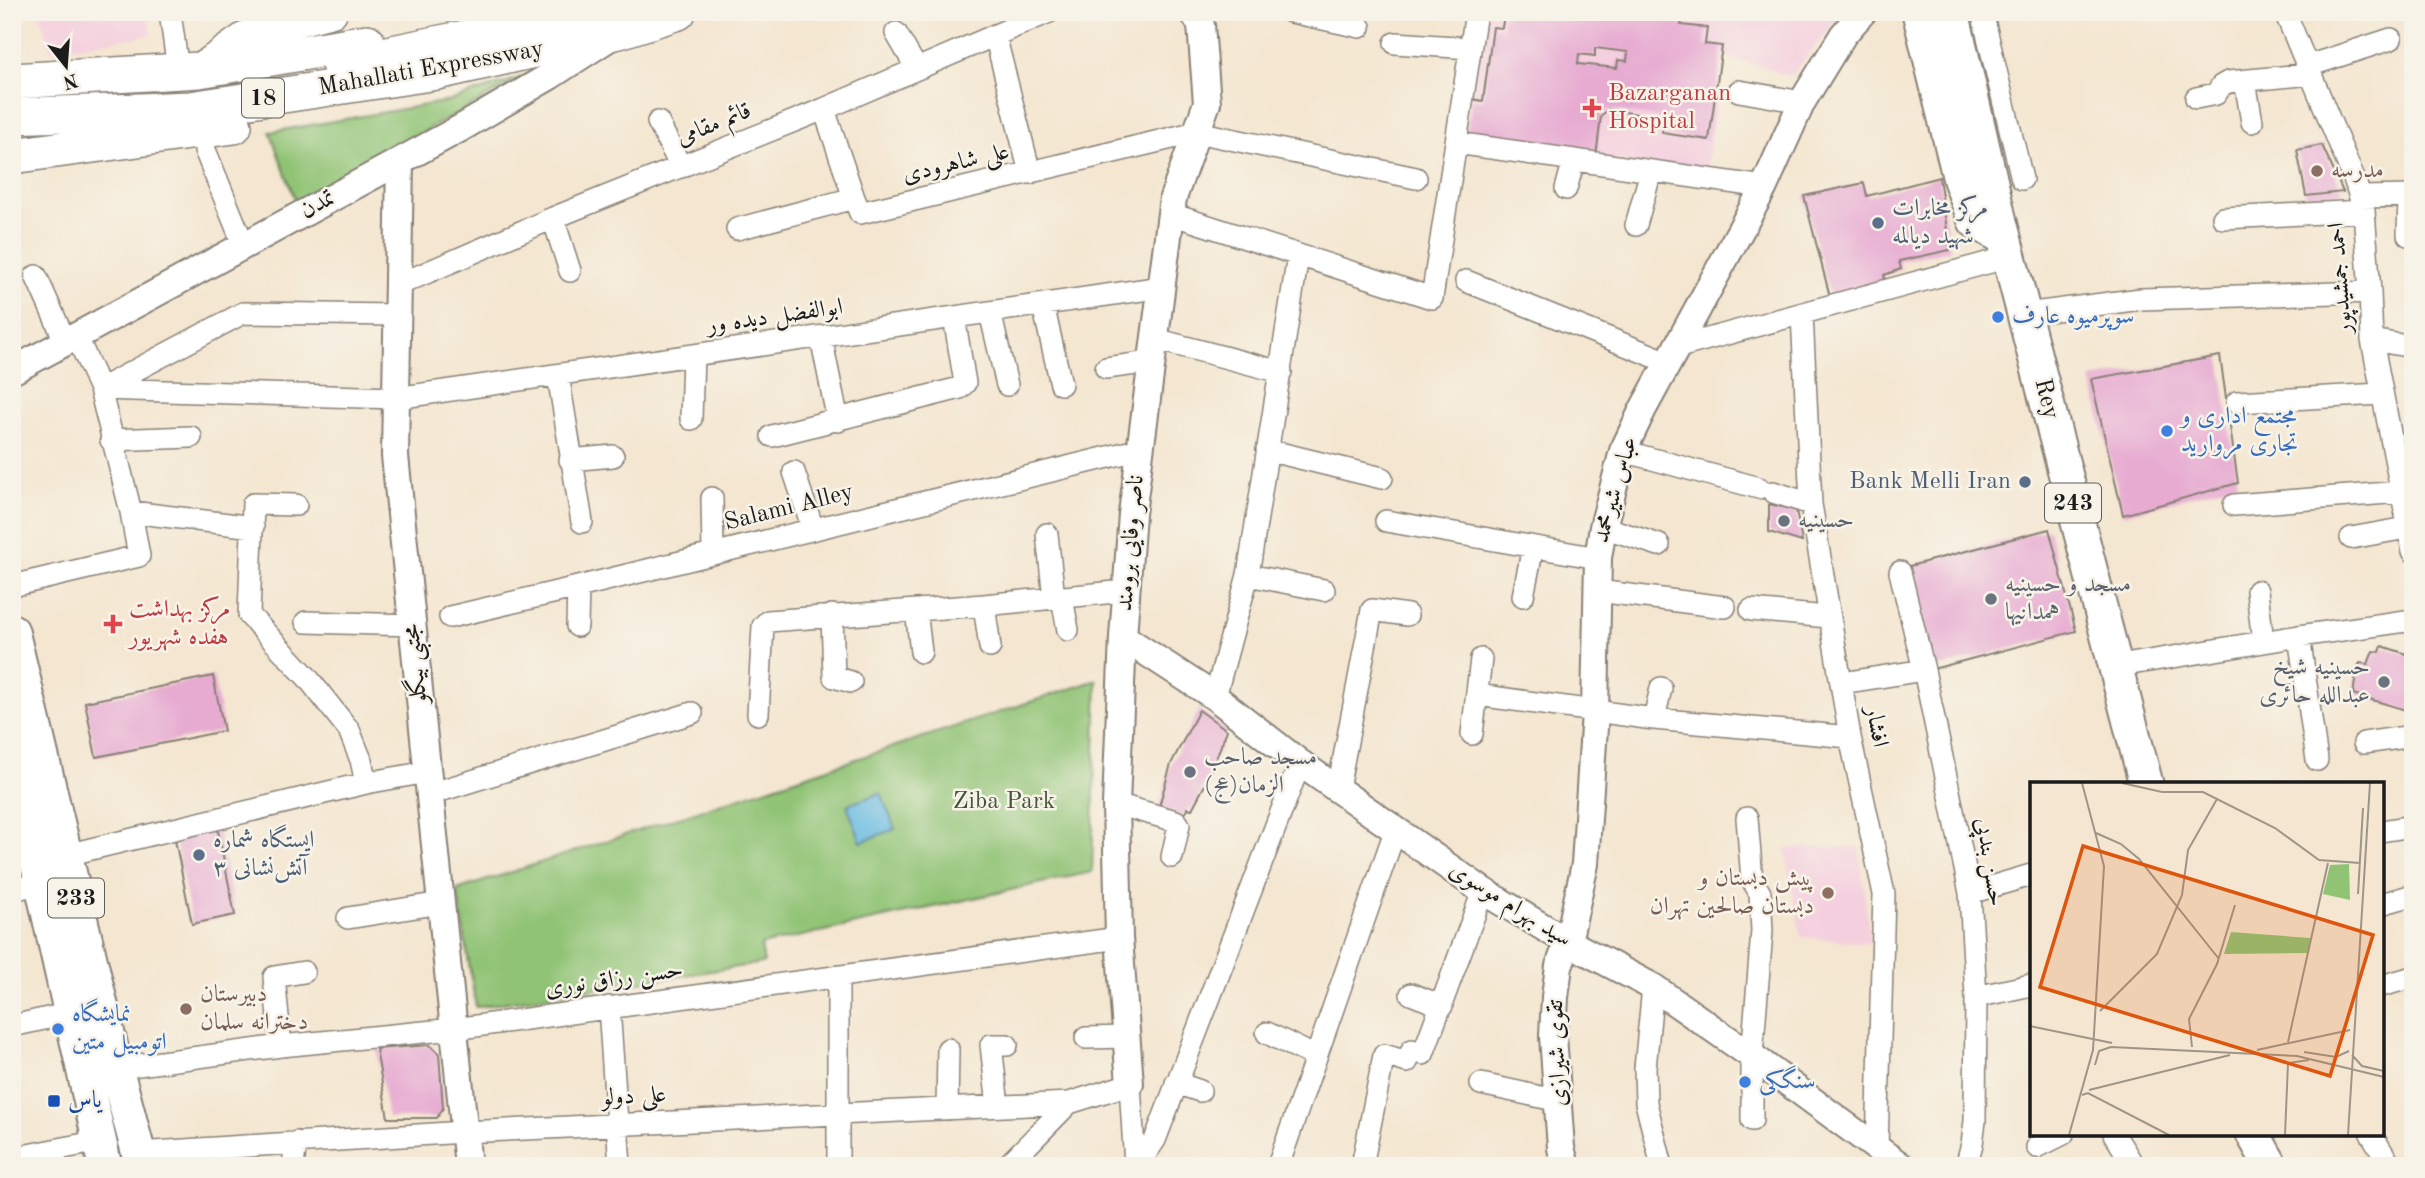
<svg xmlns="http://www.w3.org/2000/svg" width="2425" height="1178" viewBox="0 0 2425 1178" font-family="'Old Standard TT',Amiri,serif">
	<rect width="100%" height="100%" fill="#f7f3e8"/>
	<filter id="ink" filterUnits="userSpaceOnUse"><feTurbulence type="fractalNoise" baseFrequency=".0143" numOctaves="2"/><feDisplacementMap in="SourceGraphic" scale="14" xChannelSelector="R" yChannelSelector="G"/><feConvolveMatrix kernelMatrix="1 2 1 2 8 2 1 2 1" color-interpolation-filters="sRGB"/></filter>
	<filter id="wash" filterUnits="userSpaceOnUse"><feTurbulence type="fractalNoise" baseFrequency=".00686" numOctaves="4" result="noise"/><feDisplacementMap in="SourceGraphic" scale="28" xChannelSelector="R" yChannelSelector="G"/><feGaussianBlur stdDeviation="1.57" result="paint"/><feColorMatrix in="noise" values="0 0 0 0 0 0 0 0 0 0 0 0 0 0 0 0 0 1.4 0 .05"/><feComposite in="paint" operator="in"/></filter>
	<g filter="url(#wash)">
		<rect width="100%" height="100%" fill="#f4e6d0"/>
		<path fill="#f4cfde" d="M39 12H147L152 35 50 50Z
			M1481 12H1844L1791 76 1723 55 1706 173 1464 140Z
			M1859 847 1870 943 1801 937 1785 848Z"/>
		<path fill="#90c374" stroke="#567048" stroke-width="2" d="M550 68 522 78 296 202 270 132 449 101Z
			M1097 680 1092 872 761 945 764 963 476 1007 457 890Z"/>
		<path fill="#66bae2" stroke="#416b7f" stroke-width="2" d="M881 793 895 829 861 842 847 805Z"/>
		<g id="blocks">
			<path fill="#e7abd2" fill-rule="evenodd" d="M1509 12H1678L1677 17 1683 18 1681 25 1707 28 1705 44 1722 46 1709 140 1662 133 1663 124 1659 118 1608 109 1601 116 1596 157 1466 139 1472 99 1483 101 1493 27 1502 28 1504 15 1509 16ZM1595 48 1628 52 1627 61 1618 60 1617 68 1578 64 1579 54 1595 56Z
				M2322 145 2343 192 2306 196 2297 150Z
				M1939 177 1950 250 1899 261 1901 269 1884 275 1886 286 1831 301 1804 196 1864 183 1867 196Z
				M2220 356 2238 483 2123 515 2091 379Z
				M1769 504 1796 510 1802 542 1769 532Z
				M2049 529 2076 631 1933 669 1906 567Z
				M2382 646 2413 656 2412 712 2353 694 2357 669 2360 663 2368 664 2373 651 2380 652Z
				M213 676 224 731 96 757 85 702Z
				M1199 710 1227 730 1207 781 1192 809 1188 808 1182 820 1158 810 1171 764Z
				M217 826 235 915 192 924 174 835Z
				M430 1045 439 1054 443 1108 437 1118H388L376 1049Z"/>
		</g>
	</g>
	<g filter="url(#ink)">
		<use href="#blocks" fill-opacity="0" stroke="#888176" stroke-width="2"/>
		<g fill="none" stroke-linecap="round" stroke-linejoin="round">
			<g stroke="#888176" stroke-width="24">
				<path id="minor" d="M170 12 178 70
					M1291 12 1360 27
					M1982 12 2022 179
					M2285 12 2355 181 2364 211 2370 292 2372 340 2413 551
					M896 33 917 69
					M995 35 1030 173
					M1395 43 1470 48
					M2308 66 2391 39
					M2245 81 2252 122
					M1739 91 1802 102
					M2196 98 2216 94 2221 86 2228 82 2312 74
					M824 109 854 198
					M658 122 681 167
					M1456 143 1764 187
					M205 150 244 246
					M1566 189 1574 160
					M2360 197 2413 196
					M1171 214 1432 298 1476 12
					M553 218 570 271
					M2223 218 2364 211
					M1636 225 1651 171
					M737 229 854 198 860 213 1197 132 1416 178
					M2408 235 2409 196
					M36 276 66 343
					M1466 281 1668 362
					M398 285 553 218 824 109 1049 12
					M1043 305 1061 384
					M990 312 1007 385
					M1802 314 1811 504 1850 737 1884 894 1877 1149
					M2024 314 2141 299 2370 292
					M821 337 838 421
					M1155 339 1281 372
					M2372 340 2413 347
					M1675 348 2009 257
					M1106 368 1151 362
					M558 375 582 522
					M102 388 243 313 397 315
					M100 389 396 398 1162 287
					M2237 402 2381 394
					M691 419 693 355
					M772 436 960 388 965 383 954 317
					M111 440 191 437
					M1267 450 1382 478
					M1623 451 1759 488
					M570 460 613 456
					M794 472 813 529
					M1773 492 1811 504
					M712 498 713 554
					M296 505 253 504 249 615 307 677 349 730 361 760 366 783
					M2234 505 2401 492
					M131 512 189 519
					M196 520 253 527
					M1386 521 1598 558
					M1603 527 1659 545
					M1047 534 1054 598
					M2351 538 2407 528
					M1900 572 1924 670 1970 893 1976 997 1975 1121 1972 1144 1966 1166
					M1248 575 1324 590
					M12 586 139 556 131 512 100 389 77 337
					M1597 591 1725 607
					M2257 591 2263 642
					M1523 596 1533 547
					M1062 598 1068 630
					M984 605 990 647
					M916 610 921 652
					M1751 610 1828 617
					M832 615 834 677 851 682
					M450 617 578 587 1141 449
					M306 622 413 625
					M577 626 578 587
					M2299 636 2317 760
					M2125 665 2299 636 2413 620
					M1842 683 1924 670
					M1477 695 1654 719 1850 737
					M1215 697 1248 575 1298 256
					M758 714 763 626 768 621 984 605 1125 591
					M1654 719 1661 688
					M1472 734 1481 659
					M2364 743 2413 736
					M1338 789 1372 610 1407 615
					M430 794 692 713
					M1116 804 1176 821 1179 825 1172 857
					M1747 818 1752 880 1760 893 1762 931 1752 1056V1120
					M2381 831 2413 826
					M66 855 366 783 427 772
					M12 890 42 883
					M1970 893 2031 875
					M2381 904 2413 895
					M348 918 441 903
					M838 976V1166
					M2381 986 2413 977
					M1653 987 1645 1068 1646 1103 1662 1166
					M1411 994 1442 1006
					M1976 997 2031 985
					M609 1007 620 1166
					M12 1026 71 1013
					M1267 1033 1316 1057
					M1086 1038 1126 1037
					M281 1046 274 977 304 972
					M116 1068 281 1046 454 1029 1119 938
					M1176 1083 1200 1091
					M1481 1084 1559 1101
					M998 1106 991 1045H1007
					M947 1109 948 1049
					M2114 1134 2134 1166
					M2371 1134 2391 1166
					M2037 1147 2063 1134
					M138 1153 464 1132 1069 1103 1130 1084 1135 1166
					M12 1158 100 1141
					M293 1166 296 1142
					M1007 1166 1069 1103
					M1137 1166 1155 1140 1300 763
					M1278 1166 1395 831
					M1362 1166 1384 1055 1407 1062 1412 1050 1423 1054 1483 891"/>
			</g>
			<g stroke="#888176" stroke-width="30">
				<path id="tertiary" d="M400 161 395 456 468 1166
					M12 371 461 128 550 76 607 39
					M1123 637 1215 697 1300 763 1483 891 1568 942 1653 987 1752 1056 1901 1166
					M1130 1084 1119 938 1116 804 1123 637 1132 514 1173 198 1207 103 1201 25 1193 12
					M1566 1166 1561 1148 1553 1036 1555 997 1559 966 1568 942 1585 864 1595 712 1598 558 1603 527 1623 451 1643 409 1764 187 1802 102 1843 35 1863 12"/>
			</g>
			<g stroke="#888176" stroke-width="33">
				<path id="secondary" d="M200 69 251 33 332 12"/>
			</g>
			<g stroke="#888176" stroke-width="37">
				<path id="primary" d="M1919 12 1960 180 1975 221 2004 238
					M1952 12 2000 222 2146 784
					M12 631 116 1068 142 1166
					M12 751 105 1166
					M2253 1134 2271 1166"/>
			</g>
			<g stroke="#888176" stroke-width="38">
				<path id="trunk" d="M339 64 504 30 572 12
					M12 81 199 70 367 42
					M12 116 190 109 437 72 619 31 678 12
					M12 156 234 126"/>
			</g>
			<use href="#minor" stroke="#fff" stroke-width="21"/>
			<use href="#tertiary" stroke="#fff" stroke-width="26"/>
			<use href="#secondary" stroke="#fff" stroke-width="30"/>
			<use href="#primary" stroke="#fff" stroke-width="33"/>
			<use href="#trunk" stroke="#fff" stroke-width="35"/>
		</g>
	</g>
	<g fill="#e0444e" stroke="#f7f3e8" stroke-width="2.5">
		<path d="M1588.5 97.5h7v7h7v7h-7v7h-7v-7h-7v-7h7z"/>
		<path d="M109.5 613.5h7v7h7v7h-7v7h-7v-7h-7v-7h7z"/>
	</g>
	<g fill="#8d6e63" stroke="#f7f3e8" stroke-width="2.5">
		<circle cx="2317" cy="171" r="7"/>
		<circle cx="1828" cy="893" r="7"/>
		<circle cx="186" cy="1009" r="7"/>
	</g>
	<g fill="#5c6f8a" stroke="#f7f3e8" stroke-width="2.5">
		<circle cx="1878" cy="223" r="7"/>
		<circle cx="2025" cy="482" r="7"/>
		<circle cx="199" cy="855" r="7"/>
	</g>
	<g fill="#3f7fe0" stroke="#f7f3e8" stroke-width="2.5">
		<circle cx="1998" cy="317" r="7"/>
		<circle cx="2167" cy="431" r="7"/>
		<circle cx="58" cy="1029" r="7"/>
		<circle cx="1745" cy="1082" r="7"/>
	</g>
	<g fill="#6b7280" stroke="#f7f3e8" stroke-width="2.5">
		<circle cx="1784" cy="521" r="7"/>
		<circle cx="1991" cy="599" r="7"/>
		<circle cx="2384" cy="682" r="7"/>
		<circle cx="1190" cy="772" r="7"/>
	</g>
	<rect fill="#1a4fb4" stroke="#f7f3e8" stroke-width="2.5" x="47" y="1094" width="14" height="14" rx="3.5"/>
	<g text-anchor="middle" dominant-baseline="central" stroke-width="5" stroke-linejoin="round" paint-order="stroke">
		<g fill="#f7f3e8" stroke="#5e5c59" stroke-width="2">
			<rect x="242" y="78.5" width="42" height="39" rx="5"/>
			<rect x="2045" y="483.5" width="56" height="39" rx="5"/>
			<rect x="48" y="878.5" width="56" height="39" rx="5"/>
		</g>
		<g font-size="23" font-weight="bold" fill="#1c1c1c">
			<text x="263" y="98">18</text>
			<text x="2073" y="503">243</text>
			<text x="76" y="898">233</text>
		</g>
		<g font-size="24" fill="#1c1c1c" stroke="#f7f3e8">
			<text transform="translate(431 69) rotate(-10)">Mahallati Expressway</text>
			<text transform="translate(714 125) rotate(-22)">قائم مقامی</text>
			<text transform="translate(956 164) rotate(-13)">علی شاهرودی</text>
			<text transform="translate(318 205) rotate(-29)">تمدن</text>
			<text transform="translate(2341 278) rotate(-94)">احمد جمشیدپور</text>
			<text transform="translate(775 317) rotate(-8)">ابوالفضل دیده ور</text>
			<text transform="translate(2046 399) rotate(76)">Rey</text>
			<text transform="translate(1616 490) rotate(-74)">عباس شیرمحمد</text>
			<text transform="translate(789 508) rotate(-14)">Salami Alley</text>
			<text transform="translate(1131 543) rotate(-85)">ناصر وفایی برومند</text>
			<text transform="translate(416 664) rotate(-96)">مجتبی بیگلو</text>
			<text transform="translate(1876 727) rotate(80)">افشار</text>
			<text transform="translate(1989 862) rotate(81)">حسن بندپی</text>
			<text transform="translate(1510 905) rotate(32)">سید بهرام موسوی</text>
			<text transform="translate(614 980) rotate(-8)">حسن رزاق نوری</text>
			<text transform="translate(1558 1053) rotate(-92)">تقوی شیرازی</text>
			<text transform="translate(634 1097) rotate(-3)">علی دولو</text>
		</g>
		<g font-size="24" fill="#be3a42" stroke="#f7f3e8" text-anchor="start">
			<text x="1608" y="94">Bazarganan<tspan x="1608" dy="28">Hospital</tspan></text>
			<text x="129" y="610">مرکز بهداشت<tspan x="129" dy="28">هفده شهریور</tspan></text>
		</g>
		<g font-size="24" fill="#785e54" stroke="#f7f3e8" text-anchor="start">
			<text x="2331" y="171">مدرسه</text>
			<text x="1814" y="879" text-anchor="end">پیش دبستان و<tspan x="1814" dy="28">دبستان صالحین تهران</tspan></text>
			<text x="200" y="995">دبیرستان<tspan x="200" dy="28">دخترانه سلمان</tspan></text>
		</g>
		<g font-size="24" fill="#4e5e75" stroke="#f7f3e8" text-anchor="start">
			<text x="1892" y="209">مرکز مخابرات<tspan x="1892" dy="28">شهید دیالمه</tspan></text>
			<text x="2011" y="482" text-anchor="end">Bank Melli Iran</text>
			<text x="213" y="841">ایستگاه شماره<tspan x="213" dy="28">۳ آتش‌نشانی</tspan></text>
		</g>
		<g font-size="24" fill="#366cbe" stroke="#f7f3e8" text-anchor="start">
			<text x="2012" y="317">سوپرمیوه عارف</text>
			<text x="2181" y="417">مجتمع اداری و<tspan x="2181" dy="28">تجاری مروارید</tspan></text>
			<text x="72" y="1015">نمایشگاه<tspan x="72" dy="28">اتومبیل متین</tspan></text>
			<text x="1759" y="1082">سنگکی</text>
		</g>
		<g font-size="24" fill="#5b616d" stroke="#f7f3e8" text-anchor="start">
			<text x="1798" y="521">حسینیه</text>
			<text x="2005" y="585">مسجد و حسینیه<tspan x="2005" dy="28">همدانیها</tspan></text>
			<text x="2370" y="668" text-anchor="end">حسینیه شیخ<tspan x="2370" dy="28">عبدالله حائری</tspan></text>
			<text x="1204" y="758">مسجد صاحب<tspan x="1204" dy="28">الزمان(عج)</tspan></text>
		</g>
		<g font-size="24" fill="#45563b" stroke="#f7f3e8">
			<text x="1004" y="802">Ziba Park</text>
		</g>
		<g font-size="24" fill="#164399" stroke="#f7f3e8" text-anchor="start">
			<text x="68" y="1101">یاس</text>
		</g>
	</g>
	<g transform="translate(2030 782)">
		<rect width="354" height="354" fill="#f4e6d0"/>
		<path d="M319 82 320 118 293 112 300 83ZM201 150 280 156 278 171 194 172Z" fill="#90c374"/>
		<path fill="none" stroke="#9e9588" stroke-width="2" d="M92 1 132 10H173L245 46 289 78 330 81M66 51 91 62 109 77 189 177M328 112 333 26M70 229 127 172 152 113 158 68 187 17M0 244 82 261M258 260 298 81M81 265 267 274 354 295M162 265 159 237 187 182 205 123M227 268 320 248M274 270 306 275 319 269M322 273 332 284 354 289M65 283 69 269 81 265M59 308 200 273M52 313 58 311 139 353M39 353 63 268 74 84 52 1M255 353 258 281 279 278M318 353 340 1"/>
		<path fill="#de560d" fill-opacity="0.15" stroke="#de560d" stroke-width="3.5" d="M53 64 343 153 300 294 10 205Z"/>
		<rect width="354" height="354" fill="none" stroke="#1c1c1c" stroke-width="3.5"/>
	</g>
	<rect width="2425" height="1178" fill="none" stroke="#f7f3e8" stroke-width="42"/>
	<g transform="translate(66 66) rotate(163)" stroke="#f7f3e8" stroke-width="5" paint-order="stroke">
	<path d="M0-5L12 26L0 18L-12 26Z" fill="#1c1c1c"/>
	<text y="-10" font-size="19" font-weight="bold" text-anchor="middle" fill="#1c1c1c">N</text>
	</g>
</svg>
